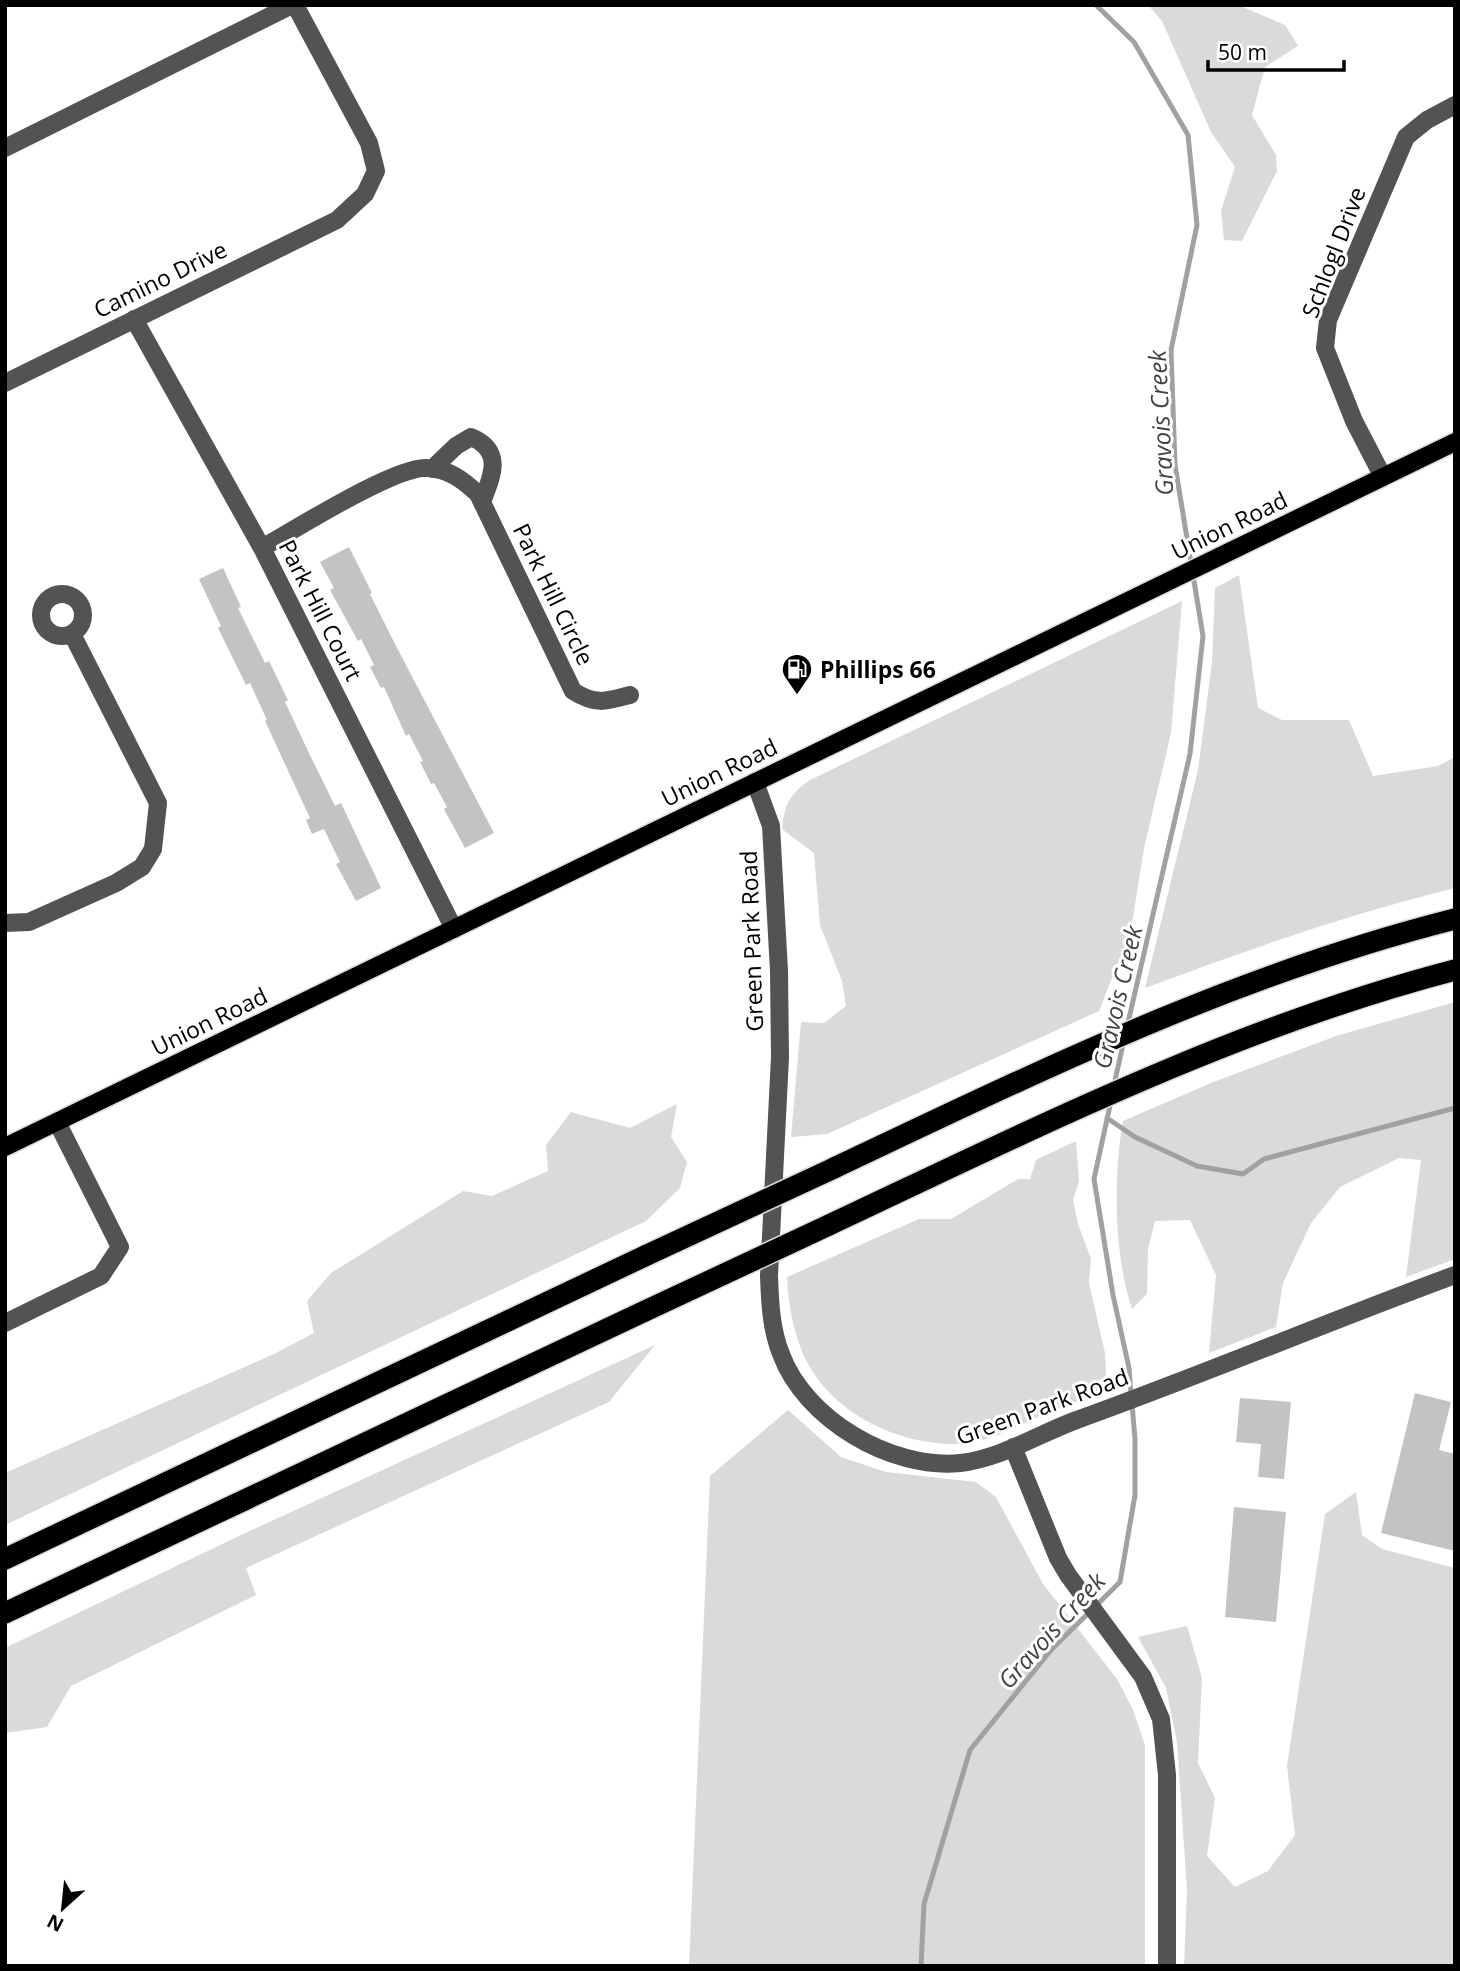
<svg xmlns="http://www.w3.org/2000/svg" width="1460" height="1971" viewBox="0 0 1460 1971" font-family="'Open Sans',sans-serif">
	<rect width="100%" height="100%" fill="#fff"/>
	<path fill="#dadada" d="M1148 5H1238L1285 25 1298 46 1265 67 1252 115 1276 155 1277 171 1242 241 1224 240 1221 211 1235 167 1211 132 1162 21Z
		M1239 575 1258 708 1282 720H1349L1373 776 1438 766 1455 757V888C1349 914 1247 950 1145 988L1198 770 1212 662 1215 588Z
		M1182 601 1171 733 1144 848 1131 930 1099 1011 827 1134 791 1137 801 1022 824 1023 846 1006 842 981 820 925 814 853 782 829C785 803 789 795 810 780Z
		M1455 1002V1259L1406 1277 1421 1160 1399 1158 1340 1187 1311 1223 1283 1283 1276 1327 1209 1353 1216 1275 1190 1220 1155 1221 1148 1249 1147 1294 1132 1309C1114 1255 1113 1177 1123 1121L1211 1083 1336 1036Z
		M677 1104 671 1137 687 1162 680 1188 646 1221 5 1525V1473L274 1354 314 1333 307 1301 331 1273 463 1191 492 1196 548 1171 546 1145 571 1112 630 1128Z
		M1076 1141 1079 1181 1073 1200 1078 1224 1091 1259 1089 1283 1105 1353 1107 1391C1087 1398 1067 1405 1047 1413 1018 1425 990 1443 957 1444 899 1445 833 1414 806 1360 794 1336 788 1304 787 1277L919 1219H951L1018 1179H1030L1036 1160Z
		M655 1345 609 1402 246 1568 256 1595 71 1686 47 1727 5 1733V1648L239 1536Z
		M788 1410 841 1457 886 1472 976 1482 996 1497 1043 1584 1117 1679 1133 1710 1145 1745V1966H689L710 1476Z
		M1356 1492 1362 1535 1382 1549 1455 1568V1966H1184L1187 1890 1177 1742 1166 1688 1138 1637 1187 1626 1202 1678 1198 1763 1215 1798 1207 1856 1235 1887 1268 1871 1295 1835 1287 1766 1325 1514Z"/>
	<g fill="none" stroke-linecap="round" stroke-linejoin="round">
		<path stroke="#a1a1a1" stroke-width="5" d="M1096 5 1134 42 1188 135 1197 225 1171 350 1175 465 1203 636 1190 754 1127 1027
			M1114 1085 1124 1040
			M1111 1101 1094 1179 1113 1295 1129 1368 1131 1395
			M1107 1118 1135 1137 1197 1166 1243 1174 1264 1159 1455 1108
			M921 1966 924 1904 970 1750 1051 1650 1120 1582 1135 1495V1439L1132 1404"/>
	</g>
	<path fill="#c3c3c3" d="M349 547 372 593 370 594 395 644 494 833 465 848 444 809 447 807 434 783 431 784 420 762 423 761 409 734 406 736 384 687 381 688 370 667 374 665 361 639 358 641 330 590 334 588 320 562Z
		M223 568 241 607 238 608 265 663 269 661 288 700 285 702 308 751 335 806 341 803 381 888 356 901 336 864 340 862 324 829 312 834 306 820 310 818 265 721 267 720 250 683 246 685 218 628 221 626 199 579Z
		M1415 1393 1451 1402 1439 1450 1455 1454V1551L1381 1533Z
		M1240 1398 1291 1402 1284 1479 1258 1477 1261 1444 1236 1442Z
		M1234 1507 1286 1512 1276 1622 1225 1617Z"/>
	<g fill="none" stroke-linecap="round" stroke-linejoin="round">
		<g stroke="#dbdbdb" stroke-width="21">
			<path id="major" d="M5 1147 1455 442"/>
		</g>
		<g stroke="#dbdbdb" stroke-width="24">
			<path id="highway" d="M832 1169C1035 1073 1236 974 1455 919
				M829 1225C1033 1129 1236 1027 1455 970
				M5 1559 647 1255
				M5 1613 645 1311"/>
		</g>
		<path stroke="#535353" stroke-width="18" d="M5 148 292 5
			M134 319 262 548 454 929
			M5 383 337 220 365 194 376 171 369 143 295 5
			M432 469 456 446 471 437C504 451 492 476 482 502
			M1383 477 1354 421 1325 348 1328 320 1406 137 1427 120 1455 105
			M262 548C294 530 397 465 427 468 449 469 463 480 478 494L573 691C595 705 605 702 630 695
			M41 615a21 21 0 1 1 42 0a21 21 0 1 1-42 0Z
			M755 782 771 826 779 971 780 1057 769 1276C770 1303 771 1329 781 1354 805 1419 891 1470 960 1463 999 1459 1037 1435 1074 1421 1202 1375 1327 1322 1455 1275
			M5 923 29 922 116 883 142 867 153 849 158 803 72 634
			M5 1323 101 1276 120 1247 57 1122
			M1013 1447 1058 1558 1068 1575 1143 1677 1161 1719 1167 1775V1966"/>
		<use href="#major" stroke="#000" stroke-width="18"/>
		<use href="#highway" stroke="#000" stroke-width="21"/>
		<g stroke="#dbdbdb" stroke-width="24" stroke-linecap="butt">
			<path id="highway-bridge" d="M647 1255 832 1169
				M645 1311 829 1225"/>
		</g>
		<use href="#highway-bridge" stroke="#000" stroke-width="21"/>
	</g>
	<defs>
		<g id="fuel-pin" transform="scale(1.575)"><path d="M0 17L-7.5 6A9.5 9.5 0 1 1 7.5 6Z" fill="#000" stroke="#fff"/><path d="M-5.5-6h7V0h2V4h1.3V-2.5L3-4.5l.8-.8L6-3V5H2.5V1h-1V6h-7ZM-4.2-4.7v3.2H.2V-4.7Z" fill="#fff"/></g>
	</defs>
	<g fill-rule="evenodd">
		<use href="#fuel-pin" x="797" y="669"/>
	</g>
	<g text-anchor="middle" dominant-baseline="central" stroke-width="6" stroke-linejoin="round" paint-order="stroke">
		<g font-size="23" fill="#000" stroke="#fff">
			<text transform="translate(1333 252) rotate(-69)">Schlogl Drive</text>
			<text transform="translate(160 279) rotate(-26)">Camino Drive</text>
			<text transform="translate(1229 525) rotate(-26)">Union Road</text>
			<text transform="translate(554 594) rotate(64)">Park Hill Circle</text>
			<text transform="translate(321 610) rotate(63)">Park Hill Court</text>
			<text transform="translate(719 772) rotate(-26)">Union Road</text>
			<text transform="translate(751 941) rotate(-92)">Green Park Road</text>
			<text transform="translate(209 1021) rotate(-26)">Union Road</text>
			<text transform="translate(1042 1406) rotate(-20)">Green Park Road</text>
		</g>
		<g font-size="23" font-weight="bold" fill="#000" stroke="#fff" text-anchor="start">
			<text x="820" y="669">Phillips 66</text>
		</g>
		<g font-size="24" font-style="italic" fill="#424242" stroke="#fff">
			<text transform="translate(1160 423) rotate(-93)">Gravois Creek</text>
			<text transform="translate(1117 997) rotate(-77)">Gravois Creek</text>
			<text transform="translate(1051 1630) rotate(-48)">Gravois Creek</text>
		</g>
	</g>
	<rect width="1460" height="1971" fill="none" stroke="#000000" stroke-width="14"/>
	<g transform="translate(63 1908) rotate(207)" stroke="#ffffff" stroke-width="5" paint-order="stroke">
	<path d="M0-5L12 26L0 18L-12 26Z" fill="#000000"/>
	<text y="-10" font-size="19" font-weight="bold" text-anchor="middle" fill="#000000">N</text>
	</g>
	<path d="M1208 60v10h136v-10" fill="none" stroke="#000000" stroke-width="3.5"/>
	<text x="1218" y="60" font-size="21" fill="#000000" stroke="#ffffff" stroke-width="5" paint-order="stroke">50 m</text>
</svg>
